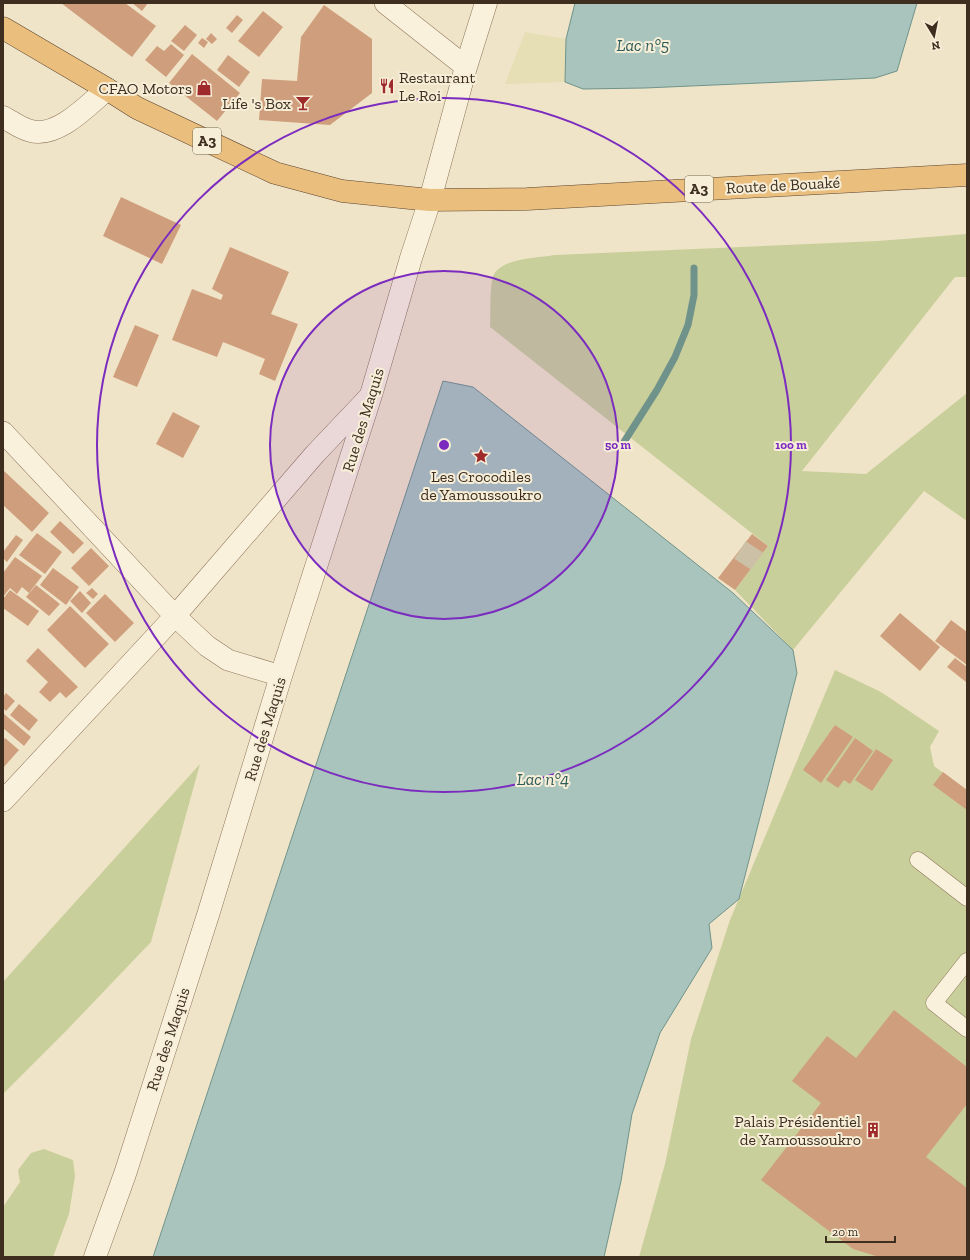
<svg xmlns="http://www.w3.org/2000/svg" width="970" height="1260" viewBox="0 0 970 1260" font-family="'Zilla Slab',serif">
	<rect width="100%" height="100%" fill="#f0e4c8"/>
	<path fill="#e6deb5" d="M525 32 566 39 565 82 505 84Z"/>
	<path fill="#c9cf9b" d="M967 234V277H955L802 471 866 474 967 393V521L924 491 793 650 735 590 768 546 490 327C491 316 489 283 494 274 504 258 537 258 555 255L878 241Z
		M835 670 881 692 939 731 930 747 934 766 967 790V1257H639L665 1164 691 1039 730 920Z
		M200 764 151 942 67 1030 3 1094V982Z
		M44 1149 73 1160 75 1176 69 1214 53 1257H3V1207L20 1182 18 1170 31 1153Z"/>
	<path fill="#a9c4bc" stroke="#6f938a" d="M575 3H917L897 71 875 78 645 88 583 89 565 82 566 39Z
		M443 381 473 387 733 593 793 650 797 673 739 899 709 924 712 948 660 1033 632 1114 621 1181 604 1257H153Z"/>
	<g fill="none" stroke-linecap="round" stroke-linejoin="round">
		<path stroke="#6f938a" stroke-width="7" d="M624 442 657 390 675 357 688 325 694 295V268"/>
	</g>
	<path fill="#cf9f7d" d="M61 3H125L156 26 132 57Z
		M132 3H148L142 11Z
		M324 5 372 39V93L330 125 259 120 262 79 297 81 301 37Z
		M263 11 283 27 259 57 238 41Z
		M237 15 243 20 232 33 226 28Z
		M185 25 197 35 184 51 171 41Z
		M211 33 217 39 212 44 206 39Z
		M202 38 208 42 204 48 198 43Z
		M171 44 184 55 166 77 145 60 157 46 164 51Z
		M192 54 240 93 217 121 169 83Z
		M228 55 250 72 239 87 217 70Z
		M121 197 181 225 162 264 103 236Z
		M230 247 289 272 271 314 298 324 275 381 259 374 265 359 223 342 217 357 172 340 192 289 221 300 223 295 212 289Z
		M135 325 159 335 137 387 113 377Z
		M173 412 200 426 183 458 156 444Z
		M3 470 49 513 32 532 3 505Z
		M60 521 84 543 73 554 50 532Z
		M37 533 62 552 45 574 19 555Z
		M752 534 768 546 735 590 718 578Z
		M16 535 23 540 7 562 4 559 3 561V552Z
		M91 548 109 566 89 586 71 568Z
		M15 557 42 576 29 593 22 587 17 594 10 588 3 597V573Z
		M53 568 79 587 66 605 40 585Z
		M36 585 60 604 49 616 26 597Z
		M92 588 98 594 93 599 86 593Z
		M10 590 39 611 28 626 3 608V599Z
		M80 591 91 603 82 613 70 601Z
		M105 594 134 623 115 642 86 613Z
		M70 606 109 644 85 668 47 630Z
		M900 613 940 647 920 671 880 636Z
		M951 620 967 632V665L935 641Z
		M38 648 78 687 66 698 60 692 50 702 39 692 48 682 26 661Z
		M955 658 967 667 966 682 947 667Z
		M6 693 15 701 6 711 3 708V697Z
		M19 704 38 720 29 731 10 715Z
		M3 713 31 737 24 746 3 728Z
		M835 725 853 737 821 783 803 770Z
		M5 738 19 750 3 768V741Z
		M855 738 873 751 850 784 844 780 838 788 826 780Z
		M876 749 893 760 872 791 855 780Z
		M943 772 967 790V810L933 785Z
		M894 1010 967 1067V1104L926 1157 967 1188V1257H879L853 1249 761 1180 821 1103 792 1081 827 1036 856 1058Z"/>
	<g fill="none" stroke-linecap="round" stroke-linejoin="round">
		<path stroke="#ccc0a6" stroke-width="21" stroke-dasharray="21 10" stroke-linecap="butt" d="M740 550 757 561"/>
		<g stroke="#8d765c" stroke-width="17">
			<path id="pedestrian" d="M918 860 967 898
				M967 961 934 1003 967 1029"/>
		</g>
		<g stroke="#8d765c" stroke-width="22">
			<path id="minor" d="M385 3 466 67
				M3 432 175 616 207 646 228 660 281 676
				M3 801 175 616 315 454 371 395"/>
		</g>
		<g stroke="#8d765c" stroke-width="23">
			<path id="tertiary" d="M3 117C11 121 21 129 31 131 58 138 88 105 107 89
				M95 1257 125 1174 208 915 281 676 371 395 411 258 430 200 466 67 486 3"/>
		</g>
		<g stroke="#5b4430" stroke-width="23">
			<path id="trunk" d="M3 28 107 89 137 108 275 173 342 191 430 200 527 199 967 175"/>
		</g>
		<use href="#pedestrian" stroke="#faf1dc" stroke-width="16"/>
		<use href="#minor" stroke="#faf1dc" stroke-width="21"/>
		<use href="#tertiary" stroke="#faf1dc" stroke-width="22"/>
		<use href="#trunk" stroke="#eabe7c" stroke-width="22"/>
	</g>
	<circle cx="444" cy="445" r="174" fill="#7b2cbf" fill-opacity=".12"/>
	<g fill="none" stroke="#7b2cbf" stroke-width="2">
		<circle cx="444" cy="445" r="174"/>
		<circle cx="444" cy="445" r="347"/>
	</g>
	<defs>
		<g id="restaurant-bare" transform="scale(1.2)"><path d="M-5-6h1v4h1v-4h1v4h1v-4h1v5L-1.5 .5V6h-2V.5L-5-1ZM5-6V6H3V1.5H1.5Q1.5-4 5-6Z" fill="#9e2a2b" stroke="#f7eed8" stroke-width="2.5" paint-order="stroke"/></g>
		<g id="shop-bare" transform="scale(1.2)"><path d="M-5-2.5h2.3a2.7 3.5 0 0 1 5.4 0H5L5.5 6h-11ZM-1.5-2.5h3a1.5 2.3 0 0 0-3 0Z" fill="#9e2a2b" stroke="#f7eed8" stroke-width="2.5" paint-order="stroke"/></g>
		<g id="bar-bare" transform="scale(1.2)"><path d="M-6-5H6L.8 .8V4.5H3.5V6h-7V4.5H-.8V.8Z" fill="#9e2a2b" stroke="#f7eed8" stroke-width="2.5" paint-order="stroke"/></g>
		<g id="sight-bare" transform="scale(1.2)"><path d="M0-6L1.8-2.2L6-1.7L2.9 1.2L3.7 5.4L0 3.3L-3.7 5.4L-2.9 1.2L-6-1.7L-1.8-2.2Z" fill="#9e2a2b" stroke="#f7eed8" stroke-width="2.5" paint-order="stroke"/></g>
		<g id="building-bare" transform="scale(1.2)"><path d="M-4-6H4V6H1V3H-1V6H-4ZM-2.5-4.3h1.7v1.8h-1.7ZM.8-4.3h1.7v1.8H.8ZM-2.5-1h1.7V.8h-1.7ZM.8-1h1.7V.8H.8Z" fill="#9e2a2b" stroke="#f7eed8" stroke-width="2.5" paint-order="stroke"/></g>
	</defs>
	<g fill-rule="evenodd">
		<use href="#restaurant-bare" x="387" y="86"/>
		<use href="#shop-bare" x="204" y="88"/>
		<use href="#bar-bare" x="303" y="103"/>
		<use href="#sight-bare" x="481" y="456"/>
		<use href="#building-bare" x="873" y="1130"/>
	</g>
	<g text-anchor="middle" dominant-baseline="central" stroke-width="4" stroke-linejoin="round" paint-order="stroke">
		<g fill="#f7eed8" stroke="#756857" stroke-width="1">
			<rect x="193" y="128" width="28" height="26" rx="3"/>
			<rect x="685" y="176" width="28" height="26" rx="3"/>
		</g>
		<g font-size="15" font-weight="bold" fill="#3d2e20">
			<text x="207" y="141">A3</text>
			<text x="699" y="189">A3</text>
		</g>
		<g font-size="16" fill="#3d2e20" stroke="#f7eed8" text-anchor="end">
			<text x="399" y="77" text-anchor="start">Restaurant<tspan x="399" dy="18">Le Roi</tspan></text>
			<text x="192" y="88">CFAO Motors</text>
			<text x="291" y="103">Life 's Box</text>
			<text x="481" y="476" text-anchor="middle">Les Crocodiles<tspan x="481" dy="18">de Yamoussoukro</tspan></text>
			<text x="861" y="1121">Palais Présidentiel<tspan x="861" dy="18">de Yamoussoukro</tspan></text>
		</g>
		<g font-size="16" fill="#3d2e20" stroke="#f7eed8">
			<text transform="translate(783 185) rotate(-3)">Route de Bouaké</text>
			<text transform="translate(363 420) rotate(-73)">Rue des Maquis</text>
			<text transform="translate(265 729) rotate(-73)">Rue des Maquis</text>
			<text transform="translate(168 1039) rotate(-72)">Rue des Maquis</text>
		</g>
		<g font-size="17" font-style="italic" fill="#2f5d5a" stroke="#f7eed8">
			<text x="643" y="45">Lac n°5</text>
			<text x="543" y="779">Lac n°4</text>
		</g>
	</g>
	<circle cx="444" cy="445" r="6" fill="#7b2cbf" stroke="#f7eed8" stroke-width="2"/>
	<g font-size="12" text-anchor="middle" font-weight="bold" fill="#7b2cbf" stroke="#f7eed8" stroke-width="4" stroke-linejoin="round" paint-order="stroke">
		<text x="618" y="449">50 m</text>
		<text x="791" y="449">100 m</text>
	</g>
	<rect width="970" height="1260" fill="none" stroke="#3d2e20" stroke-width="8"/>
	<g transform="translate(934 36) rotate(170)" stroke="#f7eed8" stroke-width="3" paint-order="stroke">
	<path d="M0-3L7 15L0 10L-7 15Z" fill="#3d2e20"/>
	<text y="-6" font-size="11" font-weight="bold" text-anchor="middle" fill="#3d2e20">N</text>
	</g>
	<path d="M826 1236v6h69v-6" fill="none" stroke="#3d2e20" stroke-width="2"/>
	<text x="832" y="1236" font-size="12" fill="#3d2e20" stroke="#f7eed8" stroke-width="3" paint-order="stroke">20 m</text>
</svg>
